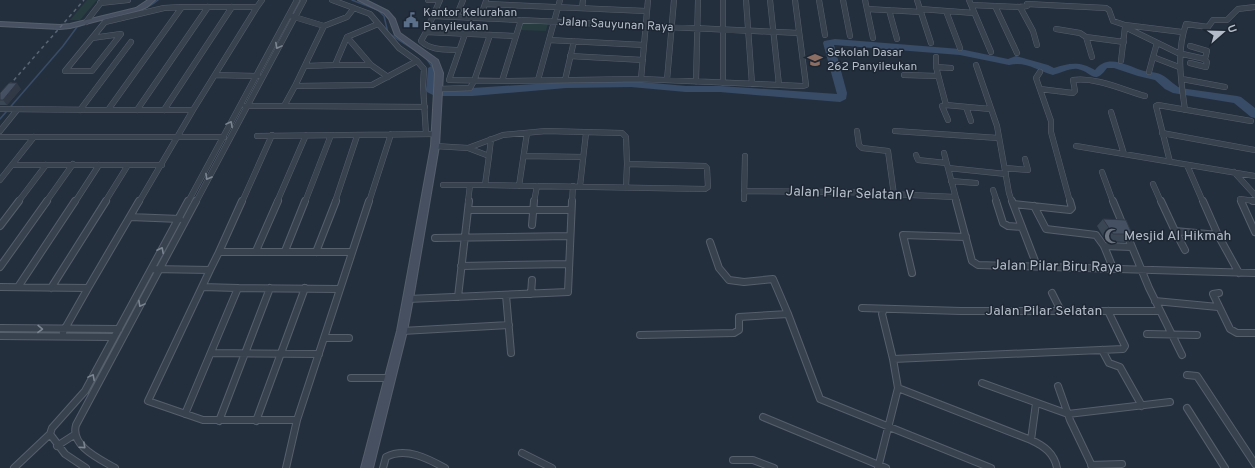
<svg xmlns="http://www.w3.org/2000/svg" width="1255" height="468" viewBox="0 0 1255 468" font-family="Overpass,sans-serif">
	<rect width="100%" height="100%" fill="#242f3e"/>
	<path fill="#263c3f" d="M87 0H97L80 20H70Z
		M522 22 548 23 546 31 519 30Z"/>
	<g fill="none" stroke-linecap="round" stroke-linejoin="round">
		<path stroke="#394c67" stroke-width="1.5" d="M352 0 378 10 384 16 388 33 421 54
			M102 20C121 16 143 13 158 0
			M426 58 433 68
			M0 119 63 46 77 27 82 25"/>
		<path fill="#394c67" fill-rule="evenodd" d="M835 39 960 49 1008 59 1016 56 1048 65 1054 68C1069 63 1080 61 1095 70 1108 53 1127 66 1144 71 1149 72 1157 72 1162 75 1168 78 1173 84 1180 88L1237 96 1241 97 1255 108V118L1251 117 1234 103 1173 93 1165 89 1155 80 1138 76 1114 68H1107C1094 86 1092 72 1078 69 1069 68 1061 73 1053 75 1037 71 1027 61 1009 65L960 55 835 45H834L847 93 846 99 840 102 720 92H686L631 87 566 88 472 96H435L427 92 426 90 428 68 433 65 438 68 437 88H472L566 82 631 81 686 86H720L837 94 823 43 824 41Z"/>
		<g stroke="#565f6c" stroke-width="6">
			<path id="street-far1" d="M428 0H440
				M440 0 426 32 516 36
				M723 0V83
				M746 0 752 84
				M770 0 779 85
				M819 0 825 35
				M843 0 850 36
				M865 0 873 38
				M917 0 931 43
				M969 0 991 52
				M100 3 128 0
				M485 4 646 11
				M1027 4 1106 8 1109 10 1113 21 1125 25 1182 32
				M971 5 1020 7 1027 6V4
				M995 6 1017 53
				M182 7H257L193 110H108Z
				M257 7 262 0
				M1020 7 1033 31 1037 45
				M582 8 583 0
				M867 9 921 12
				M920 9 974 13
				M889 10 897 39
				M946 11 960 48
				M291 16 324 26
				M433 16 799 33
				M456 17 463 0
				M480 18 486 1
				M86 22 103 0
				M378 24 347 37 335 65H371L388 77
				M1125 25V27L1178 53 1205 59 1207 51 1190 46
				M1056 29 1080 33 1086 37 1124 42
				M426 32 421 41C431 51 446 49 459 50
				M121 34 92 71H65L92 38Z
				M465 34 449 80 502 81 641 79 802 86 806 85 795 0
				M347 37 371 65
				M1086 37 1092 57
				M92 38 105 22 164 8 182 7
				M549 40 644 45
				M1157 43 1153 57 1179 67
				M570 56 643 60
				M936 57V67L946 105
				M417 61 424 69 423 85 426 134
				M1121 61 1125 27
				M1190 63 1206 67 1207 62 1205 60
				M976 65 997 126 1009 193 1012 202
				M305 66 335 65
				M936 67 951 68
				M1040 72 1036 78 1051 121V132L1070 202
				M1149 72 1153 57
				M215 75 258 76
				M904 75 938 76
				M641 79 648 0
				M1182 79 1225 87
				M538 80 560 0
				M565 80 574 41
				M667 80 674 0
				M502 81 521 20
				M696 82 698 0
				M295 86 324 26 347 17 354 8
				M438 89 470 88 474 81 490 35
				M1040 89 1073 93 1075 91 1073 80C1097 77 1123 90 1145 96
				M946 105 990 109
				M946 105 942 106 948 120
				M245 106H284L295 86 372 85 417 61 399 48 370 14 332 0
				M284 106 425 107
				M966 107 971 121
				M0 109 108 110
				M80 110 131 42
				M137 110 208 7
				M164 110 232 7
				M1185 110C1181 81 1176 53 1186 24L1208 27 1213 20H1227L1238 9 1255 7
				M1111 112 1124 154
				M0 131 17 110
				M546 131 622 133 626 137 627 164 705 166 707 168 708 187 705 189 485 185 489 156 468 148 503 135Z
				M857 131 859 145 862 148 888 151 894 195
				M895 131 998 138
				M1162 133 1255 150
				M257 136 436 134
				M0 137H224
				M435 146 468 148
				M1076 146 1255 176
				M944 153 957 202
				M916 155 918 160 946 163
				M489 156 491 139
				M524 156 583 157
				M1170 162 1156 106 1158 105 1251 121
				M12 165H128L105 202
				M128 165H162
				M1187 165 1203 202
				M948 168 1006 174
				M1005 168 1028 170 1025 159
				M1102 172 1113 202
				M1234 172 1255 195
				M0 180 34 137
				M951 181 976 183
				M1153 184 1161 202
				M443 185H470
				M519 186 527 133
				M580 186 586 133
				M626 187 627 164
				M993 190 997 202
				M744 191 845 192 955 197
				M744 199 745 156
				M18 202 46 165
				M46 202 73 164
				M75 202 99 165
				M139 202 193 110
				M188 202 297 0
				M196 202 304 0
				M242 202 272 135
				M277 202 306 135
				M305 202 331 135
				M335 202 357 136
				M369 202 391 134
				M468 202 470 185H485
				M534 202 537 186
				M572 202 573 186
				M1241 202 1240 199 1255 201"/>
		</g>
		<g stroke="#565f6c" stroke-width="8">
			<path id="street" d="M242 201 219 252H352
				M956 201 972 261 978 265 1255 273
				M996 201 1003 223 1008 226 1022 227
				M1012 201 1037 266
				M1113 201 1149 288 1182 355
				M1161 201 1175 231 1218 235
				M1203 201 1218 235 1239 273
				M1241 201 1255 232
				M1253 201H1255
				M1014 204 1070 210 1072 208 1070 201
				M1034 206 1046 229 1096 235 1104 246 1113 268
				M468 210H571
				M130 217 180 219
				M532 225 534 201
				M0 226 19 201
				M1175 231 1185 250
				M435 238 570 236
				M710 242 719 268 729 280 744 282 773 279 788 314 820 399 991 468
				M1104 246 1132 247
				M256 251 278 201
				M285 251 305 201
				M316 252 336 201
				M461 266 568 264
				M0 267 47 201
				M152 269 210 270 148 401 203 420H297L369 201
				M210 270 219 252
				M912 273 903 235 966 237
				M0 287 88 288 139 201
				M18 287 75 201
				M202 287 238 288
				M51 288 106 201
				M1052 293 1061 311
				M1219 293 1213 294 1230 329 1237 333H1255
				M531 294 532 280
				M506 295 511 353
				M458 297 469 201
				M408 299 568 292 572 201
				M1155 301 1218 307
				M862 308 961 311H1159
				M884 309 882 314 893 359 1123 349 1125 346 1108 311
				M0 328 119 329
				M402 331 509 325
				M63 332 88 288
				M1147 334 1197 335
				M640 335 734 333 739 330V317L788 314
				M0 336 114 337
				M324 338H349
				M1102 350 1109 363 1120 367 1142 406
				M211 353 319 354
				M1187 375 1197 376 1255 464
				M351 378H390
				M982 383 1068 414 1170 402
				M1058 386 1070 420 1093 468
				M898 388 1031 440C1044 446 1054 453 1057 468
				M1187 408 1225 468
				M185 414 238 288 340 289
				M763 417 886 468
				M219 421 270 288
				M256 421 305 288
				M50 434 65 454 86 468
				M1031 440 1036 403
				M57 446 74 435
				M522 453 552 468
				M733 460H753L774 468
				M1091 465 1122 464
				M14 468 50 434 52 428 85 391 188 201
				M115 468C100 459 70 446 76 425L196 201
				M286 468 297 420
				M383 468 386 457C406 447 427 458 445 468
				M878 468 898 388 893 359"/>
		</g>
		<g stroke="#565f6c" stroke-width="2">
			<path id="secondary" d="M148 0H155L147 7 140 10 70 28 60 29 0 26V22L60 25 70 24 136 8Z
				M358 0H366L388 11 395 19 400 33 438 60 443 73 439 146 413 299 407 331 373 468H361L397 331 403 299 431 146 435 73 432 63 395 35 389 19 384 13Z"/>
		</g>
		<use href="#street-far1" stroke="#38414e" stroke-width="5"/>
		<use href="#street" stroke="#38414e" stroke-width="6"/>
		<use href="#secondary" fill="#465061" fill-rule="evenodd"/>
		<path stroke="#5a6575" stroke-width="1.5" stroke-dasharray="3.5 3.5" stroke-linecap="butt" d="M0 96 84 0"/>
	</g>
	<path fill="#3b4654" d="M21 89 7 105H0V93Z
		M1103 219 1132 234 1125 242 1106 241 1097 226Z"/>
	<path fill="#303945" d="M17 83 21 89 7 105 3 100Z"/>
	<path fill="#455162" stroke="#303945" d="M9 83H17L3 100H0V93Z
		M1103 219 1126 220 1132 234H1113Z"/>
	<defs><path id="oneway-chevron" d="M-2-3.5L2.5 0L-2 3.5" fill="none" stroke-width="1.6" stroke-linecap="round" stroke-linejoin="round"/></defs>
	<g stroke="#7c8592">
		<use href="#oneway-chevron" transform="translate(278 46) rotate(118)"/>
		<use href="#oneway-chevron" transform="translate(230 124) rotate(-62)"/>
		<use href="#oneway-chevron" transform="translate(208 177) rotate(119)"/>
		<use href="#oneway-chevron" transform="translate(161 250) rotate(-63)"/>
		<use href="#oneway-chevron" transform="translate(141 304) rotate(118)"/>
		<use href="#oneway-chevron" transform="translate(40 329) rotate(1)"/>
		<use href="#oneway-chevron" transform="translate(92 377) rotate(-62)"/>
		<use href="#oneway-chevron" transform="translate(83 446) rotate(42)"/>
	</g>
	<defs>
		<g id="civic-bare" transform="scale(1.2)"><path d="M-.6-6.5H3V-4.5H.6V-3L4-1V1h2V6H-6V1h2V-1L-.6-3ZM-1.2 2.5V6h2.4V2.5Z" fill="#5c6f8a" stroke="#1d2633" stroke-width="2.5" paint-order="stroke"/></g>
		<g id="school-bare" transform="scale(1.2)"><path d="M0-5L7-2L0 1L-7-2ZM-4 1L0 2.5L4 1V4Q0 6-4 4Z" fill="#8d6e63" stroke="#1d2633" stroke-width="2.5" paint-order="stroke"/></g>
		<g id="mosque-bare" transform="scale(1.2)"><path d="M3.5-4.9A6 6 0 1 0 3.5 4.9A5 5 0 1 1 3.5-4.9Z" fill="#6b7280" stroke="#1d2633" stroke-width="2.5" paint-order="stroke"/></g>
	</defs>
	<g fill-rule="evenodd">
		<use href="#civic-bare" x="411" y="20"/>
		<use href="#school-bare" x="815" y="60"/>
		<use href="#mosque-bare" x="1112" y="236"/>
	</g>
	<g text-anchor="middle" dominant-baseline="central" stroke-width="3" stroke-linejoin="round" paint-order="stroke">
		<g font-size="12" fill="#b4bcc9" stroke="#1d2633" text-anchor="start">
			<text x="423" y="13">Kantor Kelurahan<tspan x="423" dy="14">Panyileukan</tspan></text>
			<text x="827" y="53">Sekolah Dasar<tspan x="827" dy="14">262 Panyileukan</tspan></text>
		</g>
		<g font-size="12" fill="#b4bcc9" stroke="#1d2633">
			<text transform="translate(616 25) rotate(3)">Jalan Sauyunan Raya</text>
		</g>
		<g font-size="14" fill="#b4bcc9" stroke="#1d2633">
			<text transform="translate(850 194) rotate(2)">Jalan Pilar Selatan V</text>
			<text transform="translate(1057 267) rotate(1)">Jalan Pilar Biru Raya</text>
			<text x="1044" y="311">Jalan Pilar Selatan</text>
		</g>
		<g font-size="14" fill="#b4bcc9" stroke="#1d2633" text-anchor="start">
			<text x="1124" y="236">Mesjid Al Hikmah</text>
		</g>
	</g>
	<g transform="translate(1223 32) rotate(70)" stroke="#1d2633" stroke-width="3" paint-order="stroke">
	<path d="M0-3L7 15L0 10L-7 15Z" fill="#b4bcc9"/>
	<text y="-6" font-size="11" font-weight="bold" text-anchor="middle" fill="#b4bcc9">U</text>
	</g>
</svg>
